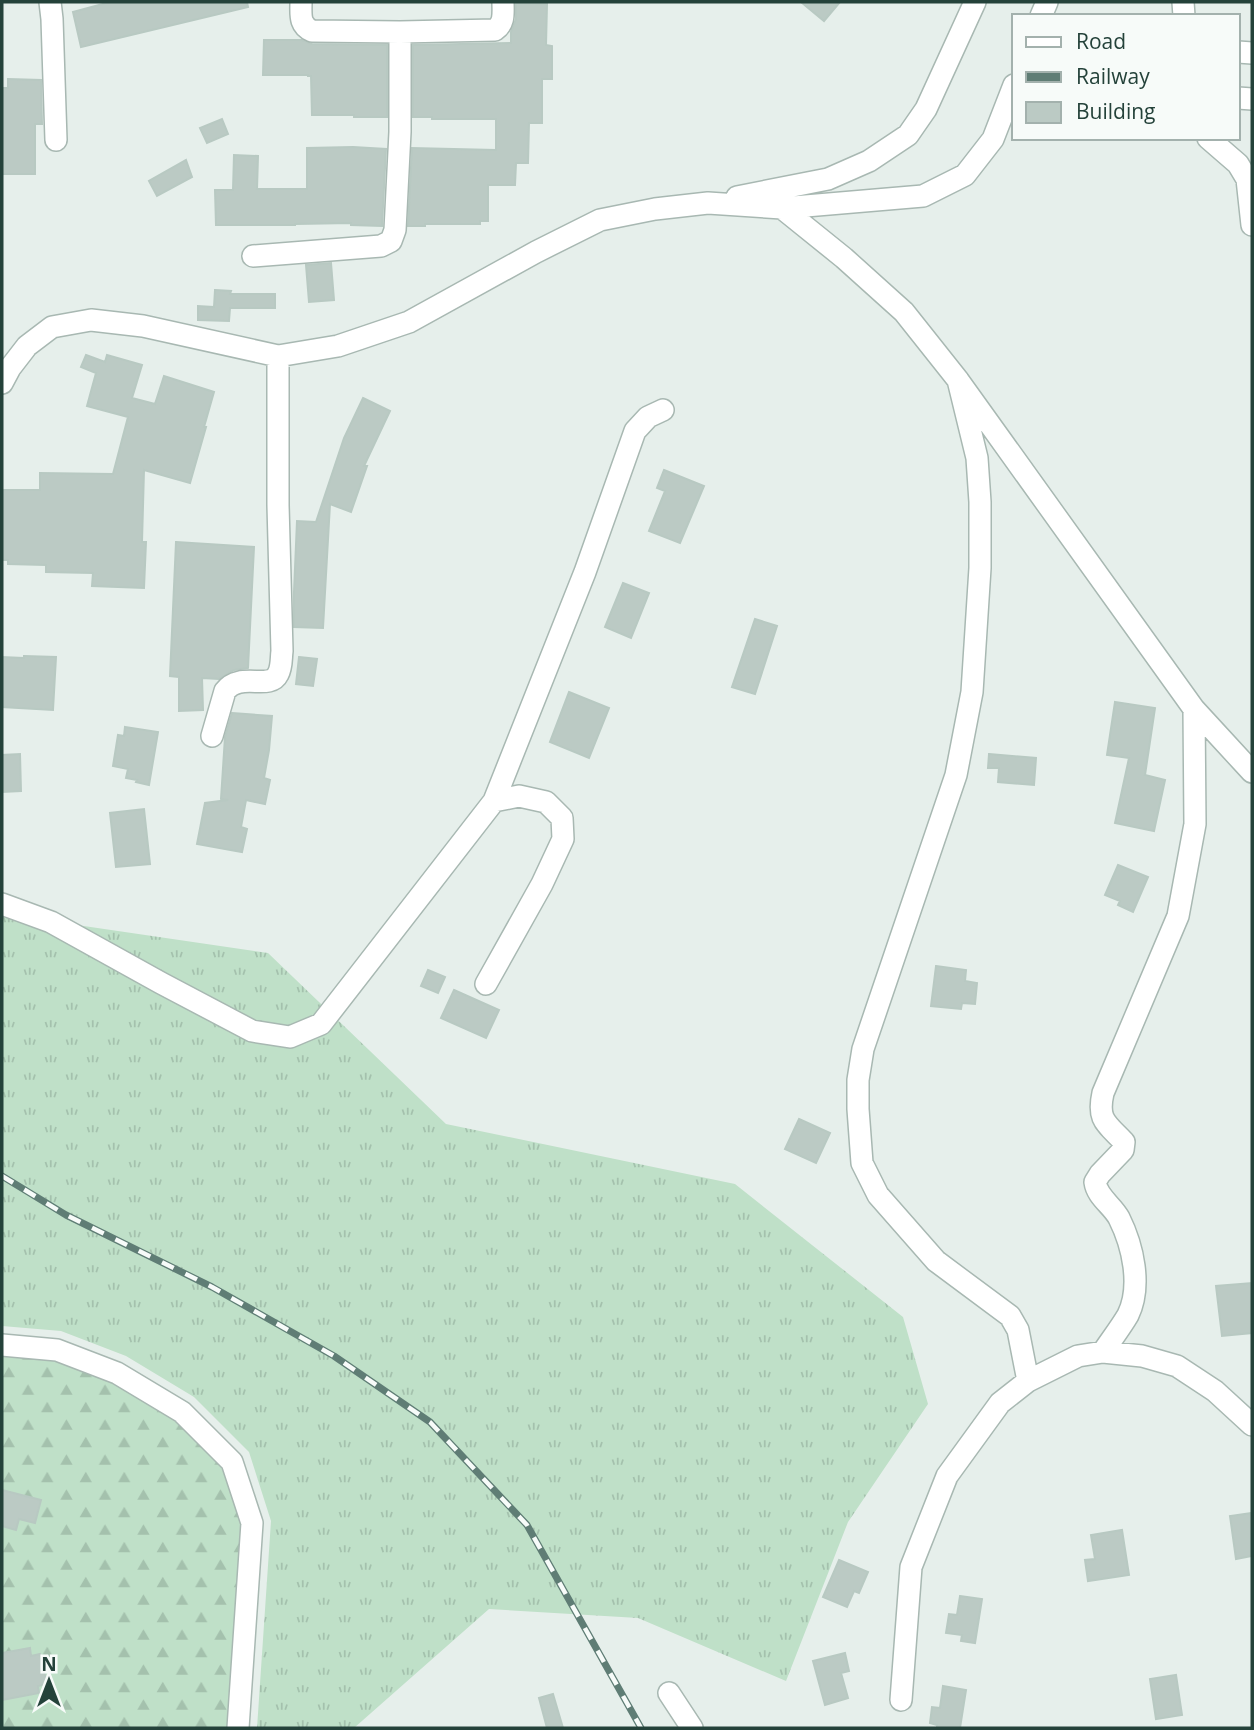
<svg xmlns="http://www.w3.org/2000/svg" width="1254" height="1730" viewBox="0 0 1254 1730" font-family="'Open Sans',sans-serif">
	<defs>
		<pattern id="grass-tufts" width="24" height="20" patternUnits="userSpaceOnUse" patternTransform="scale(1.75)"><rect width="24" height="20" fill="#bfe0c8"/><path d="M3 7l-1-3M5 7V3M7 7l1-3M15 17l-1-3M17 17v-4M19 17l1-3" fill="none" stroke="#a4c1ad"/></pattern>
		<pattern id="forest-firs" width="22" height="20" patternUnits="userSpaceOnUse" patternTransform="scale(1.75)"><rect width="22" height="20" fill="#bfe0c8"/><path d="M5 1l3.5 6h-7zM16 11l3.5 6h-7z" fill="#a4c1ad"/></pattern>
	</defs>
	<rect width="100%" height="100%" fill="#e6efeb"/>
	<path fill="url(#grass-tufts)" d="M2 914 268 953 446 1124 735 1184 903 1317 928 1404 848 1522 786 1681 638 1618 489 1609 354 1728H257L271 1521 249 1452 194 1397 126 1356 61 1331 2 1326Z"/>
	<path fill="url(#forest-firs)" d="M2 1356 54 1361 112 1383 176 1420 222 1468 241 1524 227 1728H2Z"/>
	<path fill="#bbcac4" stroke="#b8c9c2" stroke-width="2" d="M110 2H247L248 7 81 47 73 12Z
		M801 2H840L824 21Z
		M516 3 547 4 546 45 552 46V79H542V123H529L528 163H516L515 185H488V221H480V224H425V226H408L412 148 496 150V119H432V117H413V45L511 43V32L516 19Z
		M264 40H302L312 44 387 45V117H354V115H312L311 76H308V75H263Z
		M8 79 41 80 42 124H35V174H2V88H8Z
		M222 119 228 134 207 143 200 128Z
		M353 147 386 149 382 226 351 225V223L295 224V225H216L215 190H233L234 155 258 156 257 189H307V148Z
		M186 160 192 177 157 196 149 181Z
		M331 263 334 300 309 302 306 265Z
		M215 290 231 291 230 294H275V308H230L229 321 198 320V306L214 307Z
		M86 355 105 362 107 355 142 365 132 398 155 404 164 376 214 392 204 427H206L190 483 144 470 142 542H146L144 588 92 586 93 573 46 572V565L8 564V560H2V490H40V473L113 474 128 417 87 406 96 373 81 367Z
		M363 398 390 411 364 466H367L351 512 330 504 323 628 294 627V592L297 521 316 522 344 438Z
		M664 470 704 486 680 543 649 531 665 491 657 488Z
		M176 542 254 547 248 668 234 670 219 679 202 678 203 710 179 711V677L170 676Z
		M623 583 649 593 631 638 605 627Z
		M755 619 777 626 755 694 732 687Z
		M24 656 56 657 53 710 2 707V657L24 658Z
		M299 657 317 659 313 686 296 684Z
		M569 692 609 708 589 758 550 742Z
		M1115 702 1155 708 1145 775 1165 780 1154 831 1115 823 1129 758 1107 755Z
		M232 713 272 716 269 750 264 778 270 780 265 804 246 800 241 827 247 829 242 852 197 844 205 803 228 800 221 799 225 737Z
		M125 727 158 732 149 785 136 782 137 780 126 778 128 769 113 766 118 735 124 736Z
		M20 754 21 791 2 792V755Z
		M989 754 1036 758 1034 785 998 782 999 768H988Z
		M144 809 150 864 116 867 110 813Z
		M1118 865 1148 877 1133 912 1118 905 1120 901 1105 895Z
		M936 966 966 970 965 981 977 983 975 1004 962 1003 961 1009 931 1006Z
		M428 970 445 977 438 993 421 986Z
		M454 990 499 1010 486 1038 441 1018Z
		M799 1119 830 1133 816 1163 785 1149Z
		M1252 1283V1333L1222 1336 1216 1286Z
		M2 1490 41 1500 35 1523 19 1519 16 1530 2 1526Z
		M1252 1513V1556L1236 1559 1230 1516Z
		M1122 1530 1129 1575 1088 1581 1085 1560 1095 1559 1091 1535Z
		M839 1560 868 1572 859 1593 854 1591 847 1607 823 1597Z
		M960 1596 982 1599 975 1643 961 1641 962 1635 946 1633 949 1614 957 1615Z
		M30 1648 31 1656 40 1654 47 1684 38 1686 39 1693 2 1700V1653Z
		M845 1653 849 1671 841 1673 848 1698 825 1705 813 1661Z
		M1176 1675 1182 1715 1156 1719 1150 1679Z
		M943 1686 966 1690 960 1728H937V1725L930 1723 932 1707 940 1708Z
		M553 1694 563 1728H547L539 1698Z"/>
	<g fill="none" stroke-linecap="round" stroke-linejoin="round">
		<g stroke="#a8b8b2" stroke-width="24">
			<path id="minor" d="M50 2 52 19 56 140
				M301 2C301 15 299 25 312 31L400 32 495 30C505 23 503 13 503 2
				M1183 2 1184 16
				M1041 16 1047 2
				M1238 52 1252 53
				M1238 98 1252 99
				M1208 138 1238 164 1247 179 1252 225
				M737 197 828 179 869 161 908 135 926 109 975 2
				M782 208 844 258 904 312 958 380 1194 709 1252 772
				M253 256 381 246 391 241 395 230 400 132V32
				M958 380 977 458 980 502V568L972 692 956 775 863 1049 858 1080V1109L862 1163 878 1195 936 1261 1010 1316 1018 1330 1028 1381
				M2 383 10 368 27 346 52 327 91 320 143 326 278 356 338 346 409 322 536 252 600 220 655 209 708 203 782 208 923 196 965 175 993 139 1014 85
				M212 736 225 691C240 671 270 691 278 674 282 667 281 658 282 651L278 505V356
				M2 904 51 922 161 983 252 1031 290 1037 321 1024 494 801 585 572 635 431 648 417 663 410
				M486 984 542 884 563 839 562 818 546 802 519 796 494 801
				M2 1345 57 1350 117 1373 182 1412 232 1462 252 1523 238 1728
				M1103 1352C1111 1340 1121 1327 1128 1315 1142 1286 1133 1246 1119 1218 1112 1205 1097 1197 1095 1182L1100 1174 1123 1150 1124 1142C1106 1123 1097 1120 1103 1093L1178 916 1195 824 1194 709
				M669 1693 692 1728
				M901 1700 911 1567 947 1476 1000 1403 1028 1381 1078 1356 1103 1352 1142 1356 1177 1366 1215 1391 1252 1425"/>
		</g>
		<use href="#minor" stroke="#fff" stroke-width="21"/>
		<g stroke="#5f7d75" stroke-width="7">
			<path id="rail" d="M2 1176 66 1215 212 1287 334 1356 430 1422 527 1525 641 1728"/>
		</g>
		<use href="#rail" stroke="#f7fbf9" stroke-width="4.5" stroke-dasharray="13" stroke-linecap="butt"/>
	</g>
	<rect width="1254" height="1730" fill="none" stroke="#24423a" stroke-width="7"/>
	<rect x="1012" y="14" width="228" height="126" fill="#f7fbf9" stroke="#a3b1ad" stroke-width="2"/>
	<rect x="1026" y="37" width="35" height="10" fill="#ffffff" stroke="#a3b1ad" stroke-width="2"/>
	<text x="1076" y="49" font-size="21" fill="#24423a">Road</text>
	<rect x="1026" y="72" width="35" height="10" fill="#5f7d75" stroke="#a3b1ad" stroke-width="2"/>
	<text x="1076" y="84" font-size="21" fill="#24423a">Railway</text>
	<rect x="1026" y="102" width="35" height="21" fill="#bbcac4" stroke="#a3b1ad" stroke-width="2"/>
	<text x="1076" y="119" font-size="21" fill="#24423a">Building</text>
	<g transform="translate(49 1681)" stroke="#f7fbf9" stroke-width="5" paint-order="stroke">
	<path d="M0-5L12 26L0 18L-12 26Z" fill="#24423a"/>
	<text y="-10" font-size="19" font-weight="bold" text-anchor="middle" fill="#24423a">N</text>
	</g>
</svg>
